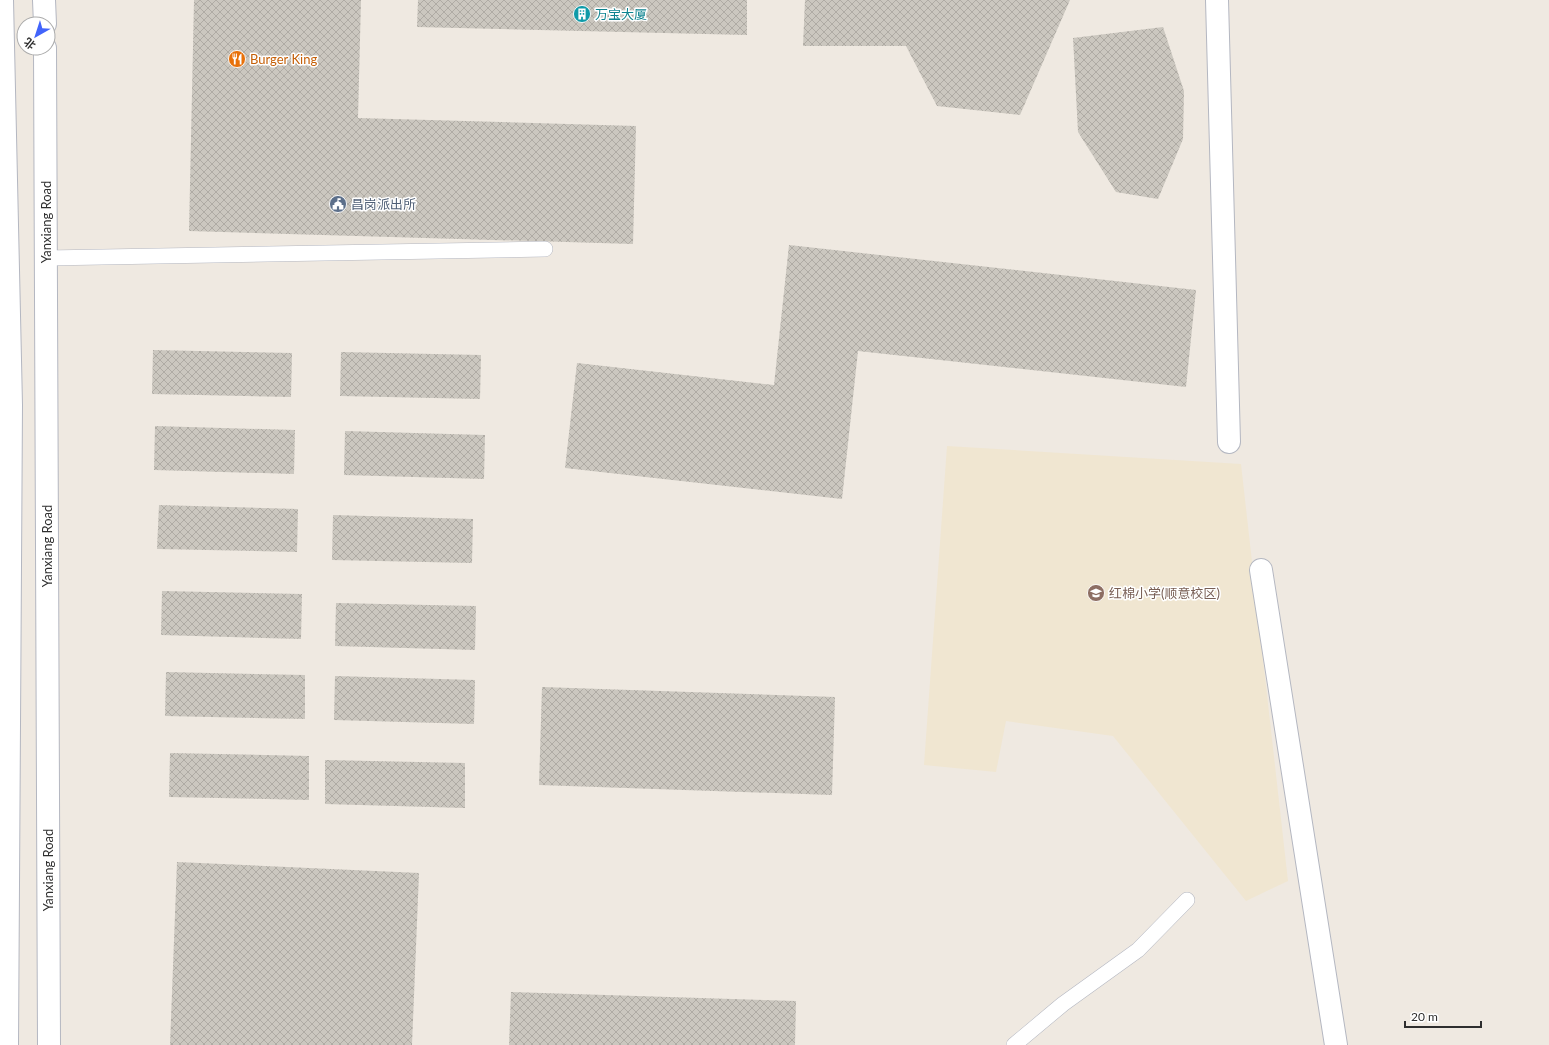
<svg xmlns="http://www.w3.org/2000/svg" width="1549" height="1045" viewBox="0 0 1549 1045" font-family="Lato,'Noto Sans SC',sans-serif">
	<defs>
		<pattern id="building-cross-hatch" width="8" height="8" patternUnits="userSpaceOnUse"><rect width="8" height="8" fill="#cbc7bf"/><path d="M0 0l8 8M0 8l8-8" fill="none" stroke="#afaba4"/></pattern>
	</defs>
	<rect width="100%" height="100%" fill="#efe9e1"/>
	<path fill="#f0e6d1" d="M947 446 1241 464 1288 881 1246 901 1113 736 1006 721 996 772 924 765Z"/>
	<path fill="url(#building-cross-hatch)" d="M194 0H361L358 118 636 126 633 244 189 231Z
		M418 0H747V35L417 27Z
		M805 0H1070L1020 115 937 106 906 46H803Z
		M1163 27 1184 91 1183 139 1158 199 1116 192 1078 132 1073 38Z
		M789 245 1196 290 1186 387 858 351 842 499 565 468 577 363 774 385Z
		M153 350 292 353 291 397 152 394Z
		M341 352 481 355 480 399 340 396Z
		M155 426 295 430 294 474 154 470Z
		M345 431 485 435 484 479 344 475Z
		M159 505 298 509 297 552 157 549Z
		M333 515 473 519 472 563 332 560Z
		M162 591 302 594 301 639 161 635Z
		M336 603 476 606 475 650 335 646Z
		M166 672 305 675V719L165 716Z
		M335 676 475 680 474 724 334 720Z
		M542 687 835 697 832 795 539 785Z
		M170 753 309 756V800L169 797Z
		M325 760 465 763V808L325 804Z
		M177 862 419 873 412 1045H170Z
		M511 992 796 1001 795 1045H509Z"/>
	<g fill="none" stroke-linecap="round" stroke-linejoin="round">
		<g stroke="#b4b7c1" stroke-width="16">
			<path id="service" d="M47 258 545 249
				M1014 1045 1063 1004 1138 950 1187 900"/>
		</g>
		<g stroke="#b4b7c1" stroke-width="24">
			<path id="minor" d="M1217 0 1229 442
				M1261 570 1336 1045"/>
		</g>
		<g stroke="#b4b7c1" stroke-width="24">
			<path id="secondary" d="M2 0 11 405 7 1045
				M44 0 45 24
				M45 48 49 1045"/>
		</g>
		<use href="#service" stroke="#fff" stroke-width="15"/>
		<use href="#minor" stroke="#fff" stroke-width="22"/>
		<use href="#secondary" stroke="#fff" stroke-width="22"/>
	</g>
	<defs>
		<g id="building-disc" transform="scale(0.9)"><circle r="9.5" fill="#0f9aa8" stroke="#fff"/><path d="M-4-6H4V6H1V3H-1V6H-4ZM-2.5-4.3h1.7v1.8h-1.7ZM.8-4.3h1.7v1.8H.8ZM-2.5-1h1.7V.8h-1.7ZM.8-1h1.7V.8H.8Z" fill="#fff"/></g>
		<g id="restaurant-disc" transform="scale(0.9)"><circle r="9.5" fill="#e8710a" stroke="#fff"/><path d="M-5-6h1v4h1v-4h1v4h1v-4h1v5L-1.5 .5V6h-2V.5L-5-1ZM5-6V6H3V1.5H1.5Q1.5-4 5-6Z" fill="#fff"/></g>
		<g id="civic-disc" transform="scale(0.9)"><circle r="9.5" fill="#5c6f8a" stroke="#fff"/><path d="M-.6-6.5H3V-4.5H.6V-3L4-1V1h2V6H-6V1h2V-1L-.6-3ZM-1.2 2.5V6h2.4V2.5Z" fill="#fff"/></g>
		<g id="school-disc" transform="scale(0.9)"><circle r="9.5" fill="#8d6e63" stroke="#fff"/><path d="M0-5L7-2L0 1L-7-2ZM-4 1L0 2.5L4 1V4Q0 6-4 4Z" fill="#fff"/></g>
	</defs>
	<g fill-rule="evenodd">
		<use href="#building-disc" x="582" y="14"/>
		<use href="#restaurant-disc" x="237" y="59"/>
		<use href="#civic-disc" x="338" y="204"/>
		<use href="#school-disc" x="1096" y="593"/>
	</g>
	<g text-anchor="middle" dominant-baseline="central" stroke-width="3" stroke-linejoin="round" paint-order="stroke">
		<g font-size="13" fill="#0d838f" stroke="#fff" text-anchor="start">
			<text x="595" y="14">万宝大厦</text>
		</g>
		<g font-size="13" fill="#c56008" stroke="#fff" text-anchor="start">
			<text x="250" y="59">Burger King</text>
		</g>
		<g font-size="13" fill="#4e5e75" stroke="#fff" text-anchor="start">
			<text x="351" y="204">昌岗派出所</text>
		</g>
		<g font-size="13" fill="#2e2e2e" stroke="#fff">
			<text transform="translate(46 222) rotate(-90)">Yanxiang Road</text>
			<text transform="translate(47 546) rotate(-90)">Yanxiang Road</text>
			<text transform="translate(48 870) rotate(-90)">Yanxiang Road</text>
		</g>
		<g font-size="13" fill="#785e54" stroke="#fff" text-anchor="start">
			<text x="1109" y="593">红棉小学(顺意校区)</text>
		</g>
	</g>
	<g transform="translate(36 36) rotate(219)"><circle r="19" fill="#ffffff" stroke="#ababab"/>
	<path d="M0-3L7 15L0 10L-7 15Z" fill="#4264fb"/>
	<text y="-6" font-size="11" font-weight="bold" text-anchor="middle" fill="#2e2e2e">北</text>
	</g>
	<path d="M1405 1021v6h76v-6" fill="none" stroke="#2e2e2e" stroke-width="2"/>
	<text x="1411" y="1021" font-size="12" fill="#2e2e2e" stroke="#ffffff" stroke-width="3" paint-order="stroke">20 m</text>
</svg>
